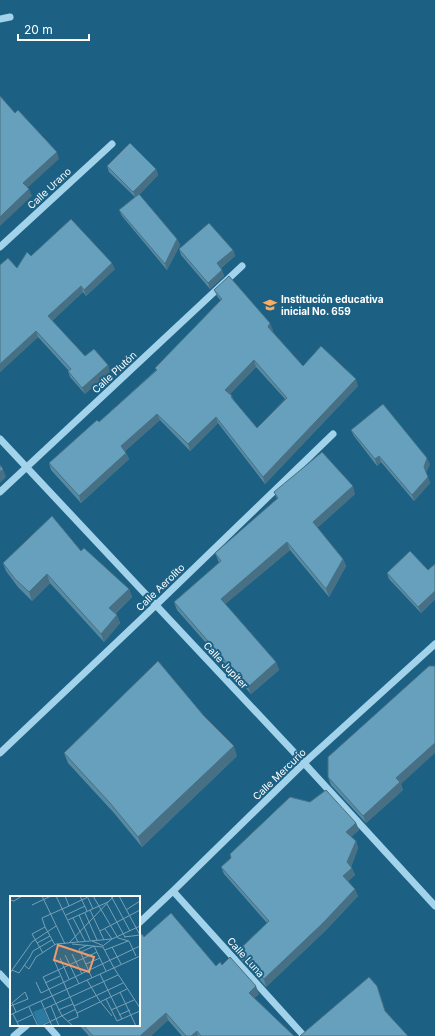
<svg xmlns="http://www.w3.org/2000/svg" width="435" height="1036" viewBox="0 0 435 1036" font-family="Inter,sans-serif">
	<rect width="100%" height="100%" fill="#1c6184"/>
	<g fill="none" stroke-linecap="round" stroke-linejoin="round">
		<path stroke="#a2d3eb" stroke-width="7" d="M0 19 10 17
			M0 247 112 144
			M0 439 304 763 435 906
			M0 492 242 266
			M0 753 156 605 333 434
			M173 891 304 1036
			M139 923 173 891 304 763 435 644
			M0 974 11 986
			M47 1025 57 1036
			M14 1036 27 1025"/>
	</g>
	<path fill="#588aa2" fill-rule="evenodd" d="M107 166 156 169 158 175 139 195 177 239 180 245 167 270 122 216 119 210 135 197 109 172Z
		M179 249 233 250 235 256 221 268 224 276 210 289 181 255Z
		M31 256 115 269 86 296 83 292 52 321 85 356 108 365 110 371 85 394 70 377 68 371H69L38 337 0 372 17 268Z
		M214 290 273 330 272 331 303 366 358 386 265 484 218 423 190 451 160 420 125 451 129 459 81 503 51 470 49 463 99 422 156 370 155 368 221 301 217 296ZM256 367 285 399 257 428 233 400 232 396 230 394Z
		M351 430 430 464 426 472 430 483 414 501 381 462 377 466 354 436Z
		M274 492 355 494 317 528 343 559 346 566 329 597 290 550 225 604 276 662 279 670 251 694 177 610 174 602 219 563 218 560 215 553 277 499Z
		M81 551 129 589 132 597 116 613 120 623 104 642 50 583 32 601 18 587 6 571 3 563Z
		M435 564V599L421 613 389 579 387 573 428 570Z
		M64 753 237 756 142 847 114 813 68 763Z
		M328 777 401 784 403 790 366 823 331 785Z
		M356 823 359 830 351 837 356 841 358 848 351 867 355 875 348 881 358 896 325 931 266 987 240 958 238 951 267 923 224 874 221 867 231 858Z
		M144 937 216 966 222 965 259 994 254 998 294 1036H182L168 1020 151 1036H89L79 1025H139Z"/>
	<path fill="#477084" d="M57 152 59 159 25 190 23 183Z
		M156 169 158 175 136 198 133 192Z
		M29 189 32 196 0 226V217Z
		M177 239 180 245 167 270 165 264Z
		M233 250 235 256 219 269 217 263Z
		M112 263 115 269 86 296 84 290Z
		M222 270 224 276 210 289 208 283Z
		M81 286 83 292 51 322 48 316Z
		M270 323 273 330 271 334 268 327Z
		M36 331 38 337 0 372V364Z
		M254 360 256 367 227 397 225 390Z
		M108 365 110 371 85 394 82 388Z
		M356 379 358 386 265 484 263 477Z
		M157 414 160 420 123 453 121 446Z
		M216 417 218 423 190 451 188 444Z
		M126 453 129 459 81 503 79 496Z
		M379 456 381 462 377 466 375 459Z
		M427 458 430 464 426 473 424 467Z
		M3 469 6 477 0 483V472Z
		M428 477 430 483 414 501 412 495Z
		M353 486 355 494 315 530 313 522Z
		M287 542 290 550 223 606 221 599Z
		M343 559 346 566 329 597 326 589Z
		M47 574 50 583 32 601 29 592Z
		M129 589 132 597 112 616 109 608Z
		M435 591V599L421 613 418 607Z
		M117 615 120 623 104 642 101 634Z
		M276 662 279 670 251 694 248 687Z
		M435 743V753L401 784 403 790 366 823 363 816 396 778Z
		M234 746 237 756 142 847 138 837Z
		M356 823 359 830 348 840 346 832Z
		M356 841 358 848 350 869 352 868 355 875 346 883 343 876 347 862Z
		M355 889 358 896 325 931 266 987 264 979Z
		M256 986 259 994 251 1001 249 993Z
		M166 1013 168 1020 151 1036H140Z
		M197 1031 198 1036H191Z"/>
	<path fill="#66a0bc" stroke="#477084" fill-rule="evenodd" d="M0 96 15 113 18 110 57 152 23 183 29 189 0 217Z
		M130 143 156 169 133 192 107 166Z
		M139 194 177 239 165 264 119 210Z
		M71 219 112 263 84 290 81 286 48 316 85 356 94 349 108 365 82 388 68 371 71 369 36 331 0 364V265L8 258 17 268 27 252 31 256Z
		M209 223 233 250 217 263 222 270 208 283 179 249Z
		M229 276 270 323 268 327 303 366 321 346 356 379 263 477 216 417 188 444 157 414 121 446 126 453 79 496 49 463 97 420 99 422 157 370 155 368 222 299 214 290ZM254 360 287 398 257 428 231 397 232 396 225 390Z
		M383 404 427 458 424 467 428 477 412 495 379 456 375 459 351 430Z
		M322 452 353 486 313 522 343 559 326 589 287 542 221 599 276 662 248 687 174 602 221 561 215 553 278 498 274 492Z
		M0 465 3 469 0 472Z
		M52 516 81 551 84 548 129 589 109 608 117 615 101 634 47 574 29 592 15 579 3 563Z
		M410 551 428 570 435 564V591L418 607 387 573Z
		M158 661 204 716 234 746 138 837 110 803 64 753Z
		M429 666H435V743L396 778 400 782 363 816 328 777V757Z
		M326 790 356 823 346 832 356 841 347 862 352 868 343 876 355 889 323 923 264 979 238 951 269 921 221 867 231 858 230 854 290 797 310 802Z
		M171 913 216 966 220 962 222 965 230 957 256 986 249 993 294 1036H201L197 1031 191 1036H186L166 1013 140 1036H93L83 1025H139V936L142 934 144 937Z
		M369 977 377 986 385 1011 408 1036H300Z"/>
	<defs>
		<g id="school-bare" transform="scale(1.08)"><path d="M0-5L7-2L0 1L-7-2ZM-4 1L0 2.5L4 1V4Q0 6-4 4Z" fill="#fcac5f" stroke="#1c6184" stroke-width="2.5" paint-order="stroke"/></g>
	</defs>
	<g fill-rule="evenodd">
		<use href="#school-bare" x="270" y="305"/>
	</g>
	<g text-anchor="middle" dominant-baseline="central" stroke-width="4" stroke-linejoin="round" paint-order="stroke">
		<g font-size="10" fill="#fff" stroke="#1c6184">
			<text transform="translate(49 188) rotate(-43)">Calle Urano</text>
			<text transform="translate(114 372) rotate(-43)">Calle Plutón</text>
			<text transform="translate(160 587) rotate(-44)">Calle Aerolito</text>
			<text transform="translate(226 665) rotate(47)">Calle Jupiter</text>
			<text transform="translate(279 774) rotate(-44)">Calle Mercurio</text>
			<text transform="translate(246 957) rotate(48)">Calle Luna</text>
		</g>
		<g font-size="10" font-weight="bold" fill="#fff" stroke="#1c6184" text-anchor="start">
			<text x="281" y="299">Institución educativa<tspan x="281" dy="12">inicial No. 659</tspan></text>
		</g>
	</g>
	<g transform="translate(10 896)">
		<rect width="130" height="130" fill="#1c6184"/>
		<path d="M33 112 39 125 29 130 23 116Z" fill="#2b7ba1"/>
		<path fill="none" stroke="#77a0b5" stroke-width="1" d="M32 0 55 48M46 0 68 46M55 0 59 10 80 0M70 0 77 15M83 0 108 42 119 45M101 0 120 35M109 0 130 39M78 2 83 13M0 4 4 5 12 0M97 8 115 41M22 9 41 0M80 14 94 44M116 14 130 5M75 17 87 44M56 19 75 10M69 19 80 44M63 22 75 45M58 24 98 6M35 31 32 22 59 10M90 35 130 14M114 41 130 39M82 45 94 50M119 45 126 60M27 47 40 40M59 47 104 0M62 48 93 51 104 72M78 49 69 53 82 82M94 49 102 43 95 33M102 51 111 68M95 54 118 45M71 56 84 50 96 75M33 57 22 38 35 31 45 49M62 58 72 78M55 59 69 88M20 61 23 55 42 44M50 62 59 83M44 64 67 117 68 121 58 125M76 68 90 62M14 69 19 73 26 61 46 48 102 43 130 30M104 72 130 112M2 74 9 77 20 61M0 77 22 46 46 30M90 78 112 123M77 84 89 104 102 120M26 86 31 97 130 50M35 87 50 80M110 96 126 130M96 103 107 125 130 115M31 105 42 130M0 110 3 109 18 103 15 96 2 107V108L3 109 6 116M41 110 49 130M64 110 113 87M19 111 28 130M34 113 108 79M48 114 63 108M101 114 124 104M67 117 117 93M3 118 9 130M0 119 130 60M109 119 120 114M52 120 33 81 87 56M52 120 63 130M7 126 22 119M31 130 66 113"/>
		<path fill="#f19b6d" fill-opacity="0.15" stroke="#f19b6d" stroke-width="2" d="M48 49 84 61 79 76 44 64Z"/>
		<rect width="130" height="130" fill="none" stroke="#fff" stroke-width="2"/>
	</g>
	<path d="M18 34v6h71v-6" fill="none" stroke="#ffffff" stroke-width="2"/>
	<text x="24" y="34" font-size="12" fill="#ffffff" stroke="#1c6184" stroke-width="3" paint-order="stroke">20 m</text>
</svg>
